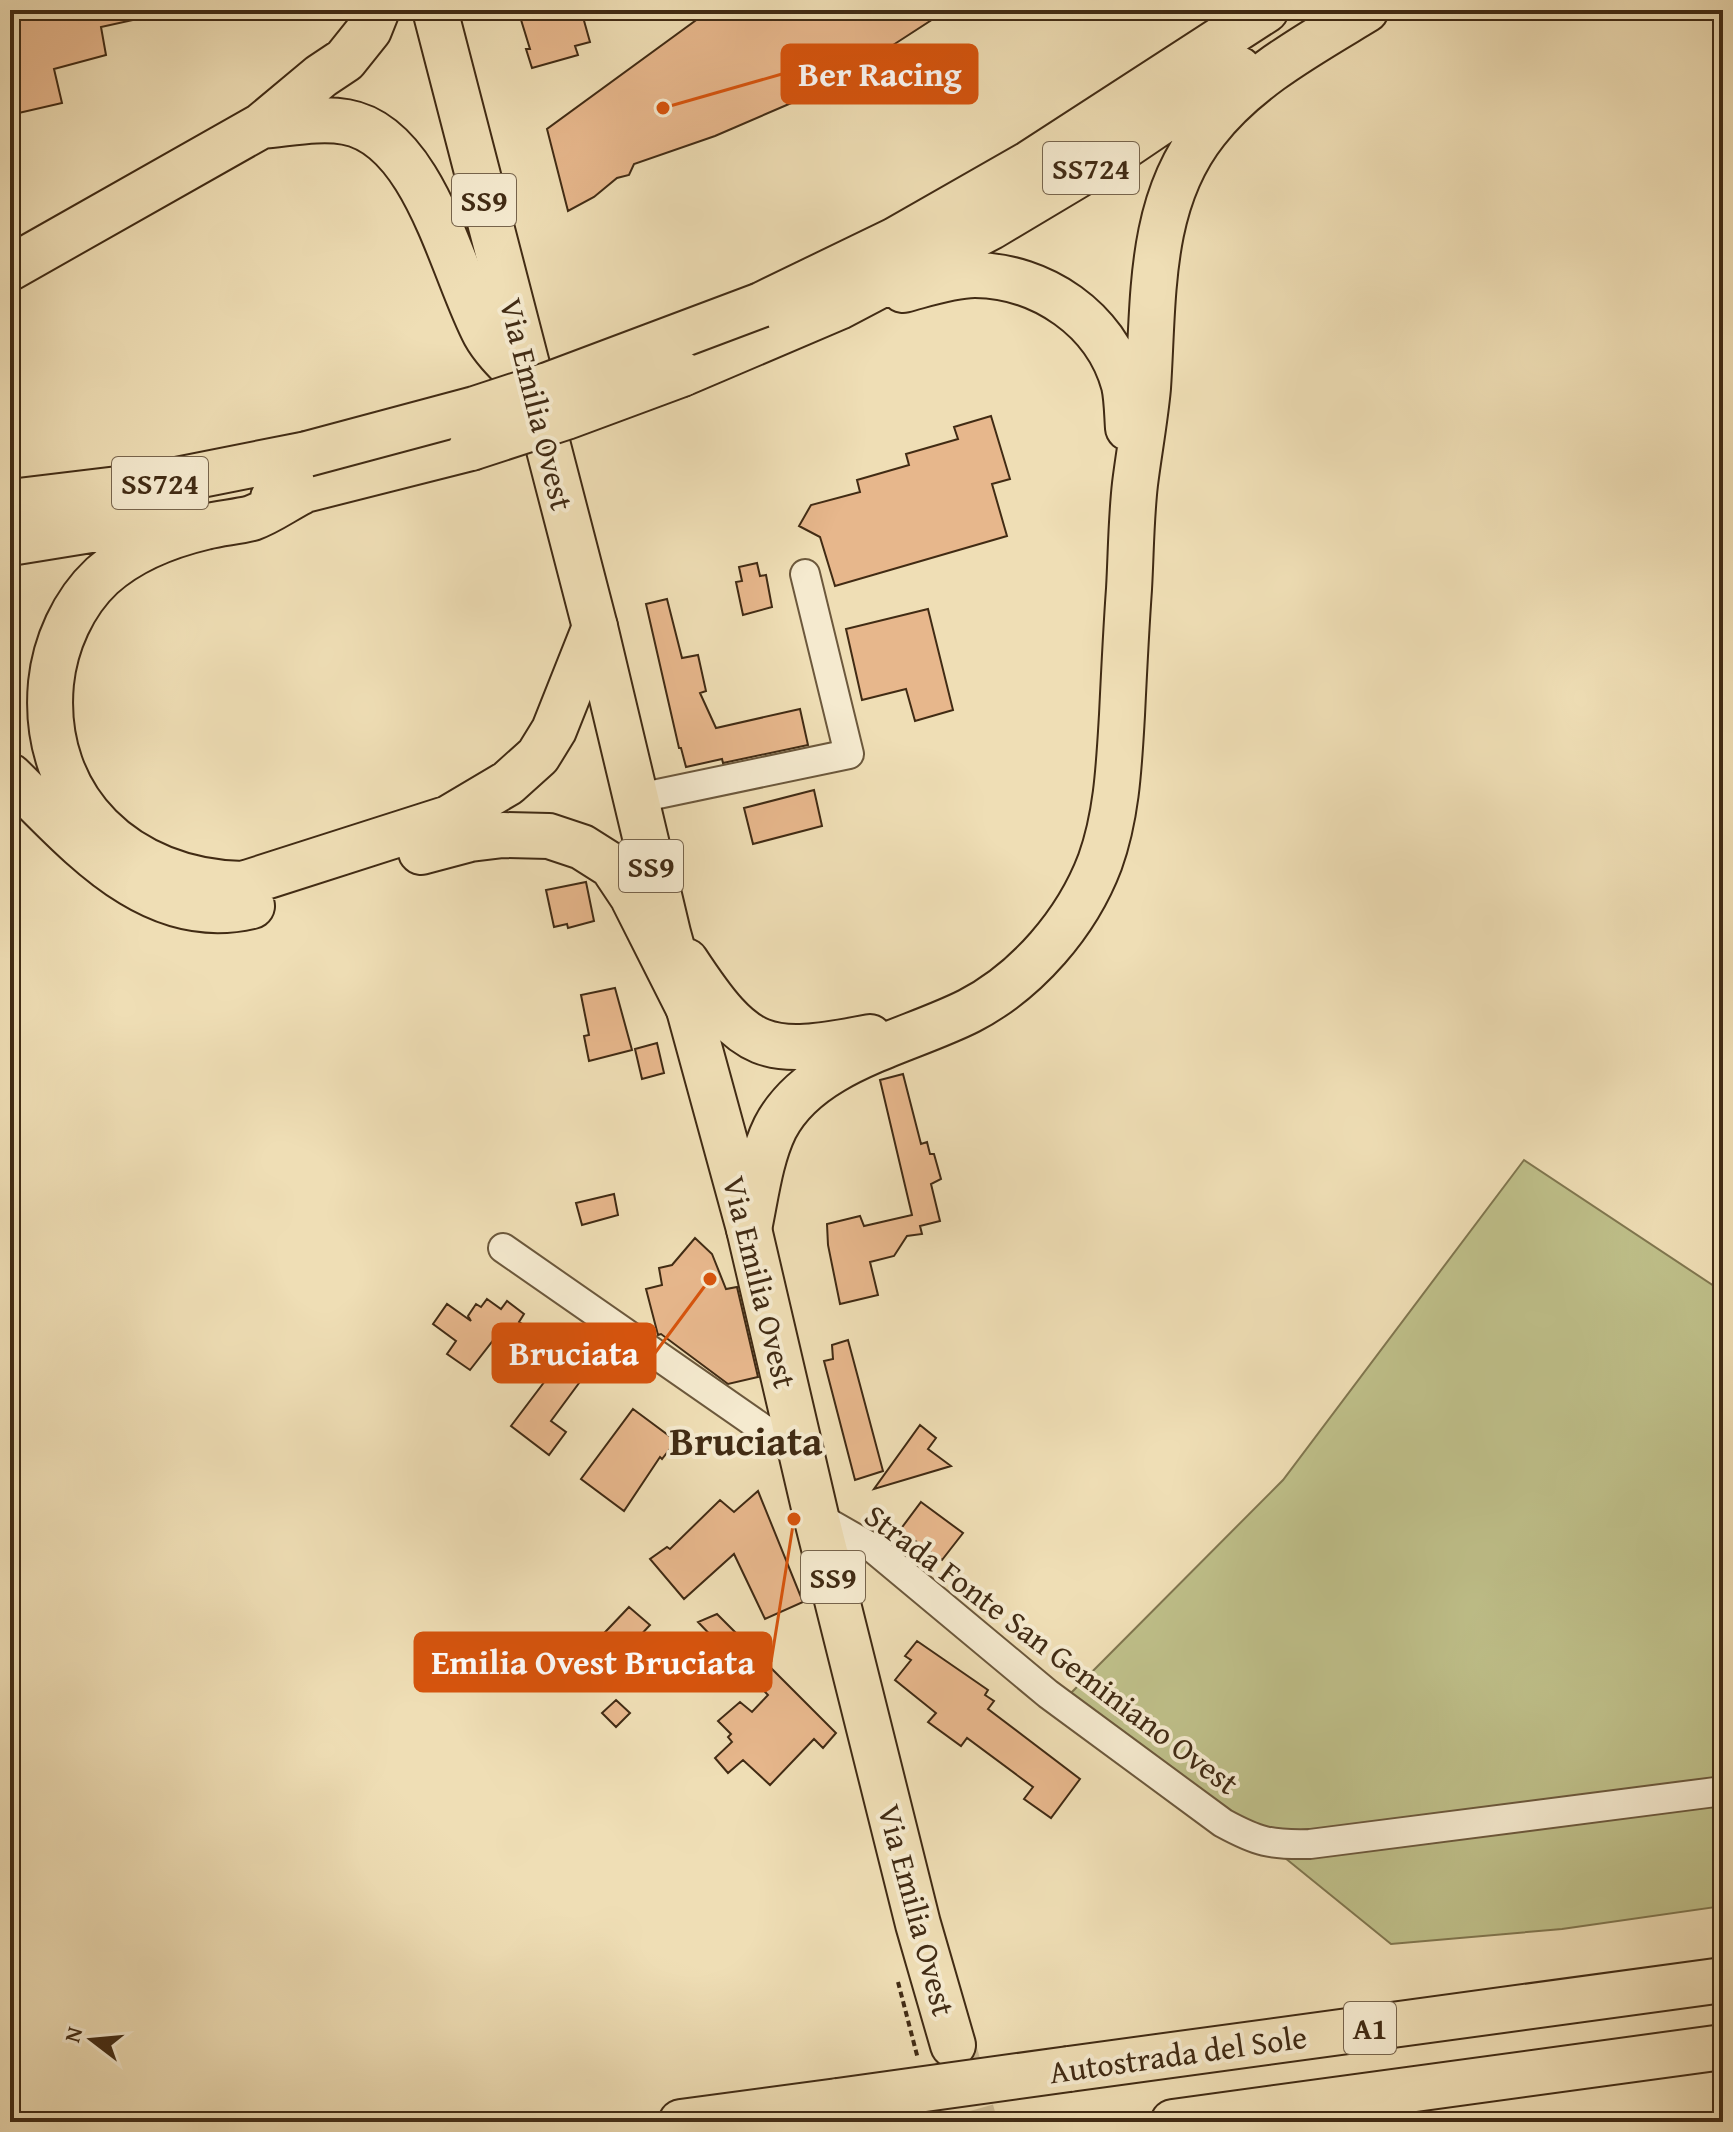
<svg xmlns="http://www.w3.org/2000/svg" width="1733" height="2132" viewBox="0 0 1733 2132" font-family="'Gentium Book Plus',serif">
	<rect width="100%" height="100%" fill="#efdeb5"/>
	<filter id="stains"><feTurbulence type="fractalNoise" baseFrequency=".0025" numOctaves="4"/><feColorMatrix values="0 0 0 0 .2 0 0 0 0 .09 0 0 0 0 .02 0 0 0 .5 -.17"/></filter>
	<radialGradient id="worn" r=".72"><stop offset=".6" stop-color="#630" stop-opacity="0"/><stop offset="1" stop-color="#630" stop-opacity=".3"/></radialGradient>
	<path fill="#bfc08a" stroke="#80764f" stroke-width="2" d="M1524 1160 1723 1292V1906L1562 1929 1391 1944 1274 1849 1067 1697 1283 1480Z"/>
	<path fill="#e7b78c" stroke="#412b14" stroke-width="2" d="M10 10H141L142 18 101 27 106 55 54 69 62 103 10 115Z
		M518 10H581L590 42 575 46 578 55 532 68 526 49H530Z
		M710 10H947L873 58 796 101 715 136 634 164 629 175 617 178 594 197 568 211 547 129Z
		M991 416 1010 479 992 484 1007 536 835 586 820 537 799 526 811 505 860 492 857 480 909 465 906 454 958 439 954 427Z
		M757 563 760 576 766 575 772 607 743 615 736 582 742 581 739 567Z
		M667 599 682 658 698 655 706 691 700 693 716 728 800 709 808 745 723 763 722 759 686 767 681 748H679L646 604Z
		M928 609 953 710 915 721 906 689 862 700 846 629Z
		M814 790 822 826 753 844 744 808Z
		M586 882 594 921 568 928 567 924 554 927 546 890Z
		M615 988 632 1050 589 1061 584 1036 589 1035 581 995Z
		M657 1043 664 1073 642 1079 635 1049Z
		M903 1074 921 1144 927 1142 930 1154H934L941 1179 931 1184 940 1221 920 1226 922 1234 907 1236 894 1256 870 1262 878 1295 840 1304 828 1245 827 1224 860 1216 864 1226 912 1215 880 1080Z
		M614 1194 618 1215 582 1225 576 1203Z
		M695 1238 712 1254 726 1289 737 1287 758 1377 728 1384 661 1334 658 1335 646 1289 662 1285 659 1268 672 1265Z
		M487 1299 501 1309 507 1301 524 1314 519 1322 524 1325 519 1331 560 1357 574 1338 599 1356 551 1421 566 1432 549 1455 511 1426 548 1377 495 1338 470 1370 447 1354 456 1341 433 1324 447 1304 471 1321 468 1316 476 1304 481 1307Z
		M848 1340 883 1471 855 1480 824 1361 833 1359 832 1345Z
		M633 1409 676 1441 662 1459 660 1457 624 1511 581 1479Z
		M920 1425 936 1438 928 1449 951 1466 874 1489Z
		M758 1491 803 1602 765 1619 734 1554 684 1599 650 1559 667 1547 670 1549 720 1500 734 1512Z
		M921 1502 963 1533 942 1560 900 1530Z
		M629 1607 650 1625 612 1666 590 1648Z
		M717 1614 836 1733 823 1748 814 1739 770 1785 743 1760 728 1773 715 1758 732 1742 728 1737 731 1734 718 1721 740 1702 752 1712 768 1695 698 1622Z
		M917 1641 988 1690 985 1695 994 1701 988 1709 1080 1779 1051 1818 1024 1799 1033 1787 967 1738 961 1746 928 1722 936 1713 895 1680 911 1660 905 1656Z
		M616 1700 630 1713 616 1727 602 1713Z"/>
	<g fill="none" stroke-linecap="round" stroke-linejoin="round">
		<path stroke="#ccba95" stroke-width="44" stroke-dasharray="44 22" stroke-linecap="butt" d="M954 2047 975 2122"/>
		<g stroke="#6c583c" stroke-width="32">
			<path id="minor" d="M634 799 849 754 805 574
				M503 1248 802 1456
				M816 1516 874 1549 1048 1694 1223 1823C1258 1842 1270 1845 1310 1844L1723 1791"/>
		</g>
		<g stroke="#412b14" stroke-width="48">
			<path id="primary" d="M435 10 595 627 668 933 749 1229 816 1516 918 1924 953 2045"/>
		</g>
		<g stroke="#412b14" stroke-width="48">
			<path id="trunk" d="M261 126C288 124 319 117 346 122 425 136 452 272 485 334 496 354 518 372 533 389
				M10 268 261 126 321 76 345 60 369 30 377 10
				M903 290C926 284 952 275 975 275 1042 276 1106 319 1124 385 1127 398 1127 414 1128 428
				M761 305 895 240 1030 163 1266 10
				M682 374 839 307 991 227 1115 153 1239 69
				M301 492C285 500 269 512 252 518 237 522 220 523 205 527 167 536 131 550 102 576 73 603 55 644 51 683 40 801 128 882 243 884L449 818 508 783 538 756 554 730 595 627
				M273 498 471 448
				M10 502 151 485 307 454
				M10 543 177 516
				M10 776C76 840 149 931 252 906
				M421 852 470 839 503 835 549 836 582 847 612 866 632 896 689 1009
				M686 961C746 1052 764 1058 870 1037
				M749 1229C756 1196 760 1159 775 1128 810 1060 906 1043 969 1011 1027 981 1077 923 1100 862 1117 815 1119 765 1122 715 1124 673 1126 631 1129 589 1131 554 1131 519 1135 484 1139 452 1145 420 1148 388 1154 299 1148 204 1206 131 1247 78 1310 44 1366 10"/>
		</g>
		<g stroke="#412b14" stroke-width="48">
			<path id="motorway" d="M1069 2069 1723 1980
				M681 2122 838 2101
				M1173 2122 1723 2047"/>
		</g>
		<path stroke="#412b14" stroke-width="4" stroke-dasharray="6 4" stroke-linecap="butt" d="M898 1982 918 2059"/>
		<use href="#minor" stroke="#f5eacf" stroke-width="28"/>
		<use href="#primary" stroke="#efdeb5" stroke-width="44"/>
		<use href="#trunk" stroke="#efdeb5" stroke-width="44"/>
		<use href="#motorway" stroke="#efdeb5" stroke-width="44"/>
		<g stroke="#412b14" stroke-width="48" stroke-linecap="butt">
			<path id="trunk-bridge" d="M471 448 566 417 682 374
				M307 454 475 409 548 385 761 305"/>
		</g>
		<g stroke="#412b14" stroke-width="48" stroke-linecap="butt">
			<path id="motorway-bridge" d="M838 2101 1069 2069"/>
		</g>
		<use href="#trunk-bridge" stroke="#efdeb5" stroke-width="44"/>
		<use href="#motorway-bridge" stroke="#efdeb5" stroke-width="44"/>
	</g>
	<g text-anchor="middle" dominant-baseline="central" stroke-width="8" stroke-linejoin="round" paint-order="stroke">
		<g fill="#f5eacf" stroke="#77644c" stroke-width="2">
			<rect x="1043" y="142" width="96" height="52" rx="6"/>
			<rect x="452" y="174" width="64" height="52" rx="6"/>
			<rect x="112" y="457" width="96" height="52" rx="6"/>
			<rect x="619" y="840" width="64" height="52" rx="6"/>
			<rect x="801" y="1551" width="64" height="52" rx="6"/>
			<rect x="1344" y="2002" width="52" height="52" rx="6"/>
		</g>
		<g font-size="30" font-weight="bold" fill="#412b14">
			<text x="1091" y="168">SS724</text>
			<text x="484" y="200">SS9</text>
			<text x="160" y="483">SS724</text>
			<text x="651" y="866">SS9</text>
			<text x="833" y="1577">SS9</text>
			<text x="1370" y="2028">A1</text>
		</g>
		<g font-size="32" fill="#412b14" stroke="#f5eacf">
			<text transform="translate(537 404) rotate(76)">Via Emilia Ovest</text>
			<text transform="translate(760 1282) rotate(76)">Via Emilia Ovest</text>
			<text transform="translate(1052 1649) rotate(37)">Strada Fonte San Geminiano Ovest</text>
			<text transform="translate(917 1910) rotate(75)">Via Emilia Ovest</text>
			<text transform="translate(1178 2054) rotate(-8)">Autostrada del Sole</text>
		</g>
		<g font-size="40" font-weight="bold" fill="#412b14" stroke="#f5eacf">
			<text x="746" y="1440">Bruciata</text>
		</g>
	</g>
	<path fill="none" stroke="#d7540d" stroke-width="3" d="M663 108L782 74M710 1279L655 1353M794 1519L771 1662"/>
	<g fill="#d7540d" stroke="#f5eacf" stroke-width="3">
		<circle cx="663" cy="108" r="8"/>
		<circle cx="710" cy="1279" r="8"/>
		<circle cx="794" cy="1519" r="8"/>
	</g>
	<g fill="#d7540d" stroke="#d7540d" stroke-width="3">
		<rect x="782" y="45" width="195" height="58" rx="8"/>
		<rect x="493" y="1324" width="162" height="58" rx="8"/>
		<rect x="415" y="1633" width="356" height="58" rx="8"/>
	</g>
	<g font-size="34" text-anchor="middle" font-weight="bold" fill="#fff">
		<text x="880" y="86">Ber Racing</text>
		<text x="574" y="1365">Bruciata</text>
		<text x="593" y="1674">Emilia Ovest Bruciata</text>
	</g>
	<rect width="1733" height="2132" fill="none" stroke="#efdeb5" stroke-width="40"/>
	<rect x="12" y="12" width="1709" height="2108" fill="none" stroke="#412b14" stroke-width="4"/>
	<rect x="20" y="20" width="1693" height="2092" fill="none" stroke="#412b14" stroke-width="2"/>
	<g transform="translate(92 2040) rotate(286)" stroke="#f5eacf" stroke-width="6" paint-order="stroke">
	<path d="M0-6L14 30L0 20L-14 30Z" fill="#412b14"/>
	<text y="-12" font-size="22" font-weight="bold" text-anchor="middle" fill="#412b14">N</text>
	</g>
	<rect width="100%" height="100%" filter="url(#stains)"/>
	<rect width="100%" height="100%" fill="url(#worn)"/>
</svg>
